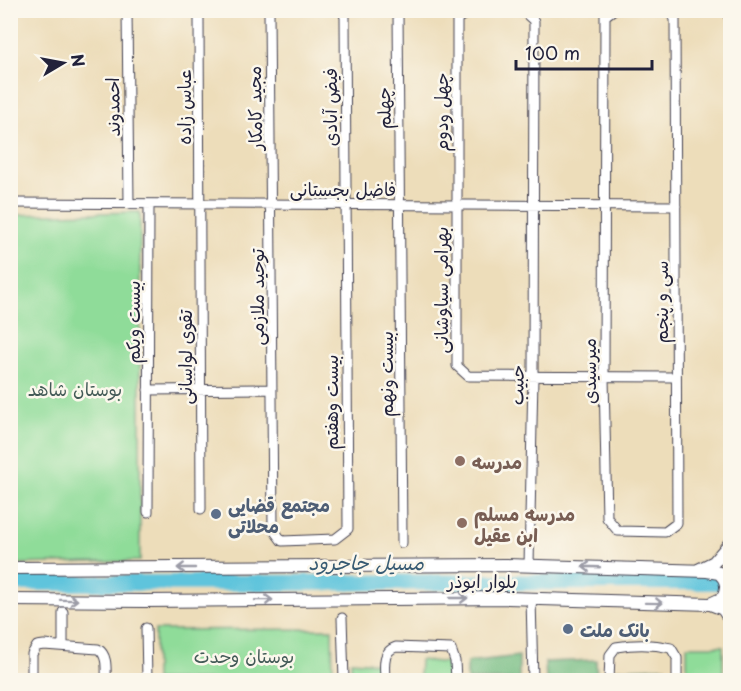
<svg xmlns="http://www.w3.org/2000/svg" width="741" height="691" viewBox="0 0 741 691" font-family="'Playpen Sans','Playpen Sans Arabic',sans-serif">
	<rect width="100%" height="100%" fill="#fbf7ec"/>
	<filter id="ink" filterUnits="userSpaceOnUse"><feTurbulence type="fractalNoise" baseFrequency=".0167" numOctaves="2"/><feDisplacementMap in="SourceGraphic" scale="12" xChannelSelector="R" yChannelSelector="G"/><feConvolveMatrix kernelMatrix="1 2 1 2 8 2 1 2 1" color-interpolation-filters="sRGB"/></filter>
	<filter id="wash" filterUnits="userSpaceOnUse"><feTurbulence type="fractalNoise" baseFrequency=".008" numOctaves="4" result="noise"/><feDisplacementMap in="SourceGraphic" scale="24" xChannelSelector="R" yChannelSelector="G"/><feGaussianBlur stdDeviation="1.35" result="paint"/><feColorMatrix in="noise" values="0 0 0 0 0 0 0 0 0 0 0 0 0 0 0 0 0 1.4 0 .05"/><feComposite in="paint" operator="in"/></filter>
	<g filter="url(#wash)">
		<rect width="100%" height="100%" fill="#edddba"/>
		<path fill="#8fdc99" stroke="#587f6a" stroke-width="1.5" d="M140 212V561L11 564 10 215Z
			M332 629 333 680H155V630Z
			M687 646H723V680H687Z
			M420 660 448 663V680H397V678L419 679Z
			M351 661 378 663 377 680H351Z"/>
		<path fill="#73bc81" stroke="#4a6f5e" stroke-width="1.5" d="M519 656V680H467V662Z
			M596 660 597 680H546L545 662Z
			M666 667V680H618L617 669Z"/>
		<g fill="none" stroke-linecap="round" stroke-linejoin="round">
			<path stroke="#5fc4dc" stroke-width="16" d="M10 583 721 582"/>
		</g>
	</g>
	<g filter="url(#ink)">
		<g fill="none" stroke-linecap="round" stroke-linejoin="round">
			<g stroke="#403e4e" stroke-width="11">
				<path id="minor" d="M127 10 129 204
					M269 10 273 529 282 541 335 539 348 529 345 17 342 10
					M398 10 402 543
					M472 10 457 19V366L468 376 676 377
					M522 10 534 21 533 377 529 565
					M613 10 605 16 604 377 607 518 618 531 665 532 677 523 675 18 666 10
					M10 203 676 206
					M148 390 272 389
					M201 509 199 17 201 10
					M148 512 149 204
					M531 598 533 680
					M342 618 344 680
					M146 628 147 680
					M63 645V612
					M32 680V654L37 646 44 645 98 649C108 655 106 669 106 680
					M385 680C385 667 381 652 396 647L451 649 455 661 456 680
					M609 680 610 655 616 647C633 644 654 644 671 648L677 658V680"/>
			</g>
			<g stroke="#403e4e" stroke-width="14">
				<path id="major" d="M729 10 730 16
					M10 568 506 565 707 571 719 573C727 580 728 588 723 598L710 604
					M698 570 714 562 730 543
					M10 600 145 601 507 598 710 604 723 609 730 620"/>
			</g>
			<use href="#minor" stroke="#fff" stroke-width="9"/>
			<use href="#major" stroke="#fff" stroke-width="12"/>
		</g>
		<defs><path id="oneway-shaft" d="M-6 0H5M1.5-3L5.5 0L1.5 3" fill="none" stroke-width="1.6" stroke-linecap="round" stroke-linejoin="round" transform="scale(1.5)"/></defs>
		<g stroke="#9c9ca7">
			<use href="#oneway-shaft" transform="translate(591 567) rotate(-178)"/>
			<use href="#oneway-shaft" transform="translate(186 568) rotate(180)"/>
			<use href="#oneway-shaft" transform="translate(459 598)"/>
			<use href="#oneway-shaft" transform="translate(69 600) rotate(1)"/>
			<use href="#oneway-shaft" transform="translate(264 600) rotate(-1)"/>
			<use href="#oneway-shaft" transform="translate(654 603) rotate(1)"/>
		</g>
	</g>
	<g fill="#8d6e63" stroke="#fbf7ec" stroke-width="2">
		<circle cx="460" cy="461" r="6"/>
		<circle cx="462" cy="523" r="6"/>
	</g>
	<g fill="#5c6f8a" stroke="#fbf7ec" stroke-width="2">
		<circle cx="216" cy="514" r="6"/>
		<circle cx="568" cy="629" r="6"/>
	</g>
	<g text-anchor="middle" dominant-baseline="central" stroke-width="5" stroke-linejoin="round" paint-order="stroke">
		<g font-size="18" fill="#22223b" stroke="#fbf7ec">
			<text transform="translate(112 107) rotate(-91)">احمدوند</text>
			<text transform="translate(183 107) rotate(-90)">عباس زاده</text>
			<text transform="translate(329 107) rotate(-90)">فیض آبادی</text>
			<text transform="translate(254 108) rotate(-91)">مجید کامکار</text>
			<text transform="translate(383 108) rotate(-91)">چهلم</text>
			<text transform="translate(440 112) rotate(-90)">چهل ودوم</text>
			<text x="343" y="188">فاضل بجستانی</text>
			<text transform="translate(440 290) rotate(-90)">بهرامی سیاوشانی</text>
			<text transform="translate(256 297) rotate(-90)">توحید ملازمی</text>
			<text transform="translate(660 302) rotate(-90)">سی و پنجم</text>
			<text transform="translate(132 322) rotate(-90)">بیست ویکم</text>
			<text transform="translate(184 357) rotate(-90)">تقوی لواسانی</text>
			<text transform="translate(588 371) rotate(-90)">میرسیدی</text>
			<text transform="translate(385 374) rotate(-90)">بیست ونهم</text>
			<text transform="translate(516 385) rotate(-89)">حبیب</text>
			<text transform="translate(330 402) rotate(-90)">بیست وهفتم</text>
			<text x="482" y="580">بلوار ابوذر</text>
		</g>
		<g font-size="18" fill="#435a57" stroke="#fbf7ec">
			<text x="75" y="388">بوستان شاهد</text>
			<text x="244" y="655">بوستان وحدت</text>
		</g>
		<g font-size="18" font-weight="bold" fill="#785e54" stroke="#fbf7ec" text-anchor="start">
			<text x="472" y="461">مدرسه</text>
			<text x="474" y="513">مدرسه مسلم<tspan x="474" dy="21">ابن عقیل</tspan></text>
		</g>
		<g font-size="18" font-weight="bold" fill="#4e5e75" stroke="#fbf7ec" text-anchor="start">
			<text x="228" y="504">مجتمع قضایی<tspan x="228" dy="21">محلاتی</tspan></text>
			<text x="580" y="629">بانک ملت</text>
		</g>
		<g font-size="20" font-style="italic" fill="#375b73" stroke="#fbf7ec">
			<text x="366" y="562">مسیل جاجرود</text>
		</g>
	</g>
	<rect width="741" height="691" fill="none" stroke="#fbf7ec" stroke-width="36"/>
	<g transform="translate(63 63) rotate(80)" stroke="#fbf7ec" stroke-width="4.5" paint-order="stroke">
	<path d="M0-4.5L10 22L0 15L-10 22Z" fill="#22223b"/>
	<text y="-9" font-size="16" font-weight="bold" text-anchor="middle" fill="#22223b">N</text>
	</g>
	<path d="M516 60v9h136v-9" fill="none" stroke="#22223b" stroke-width="3"/>
	<text x="525" y="60" font-size="18" fill="#22223b" stroke="#fbf7ec" stroke-width="4.5" paint-order="stroke">100 m</text>
</svg>
